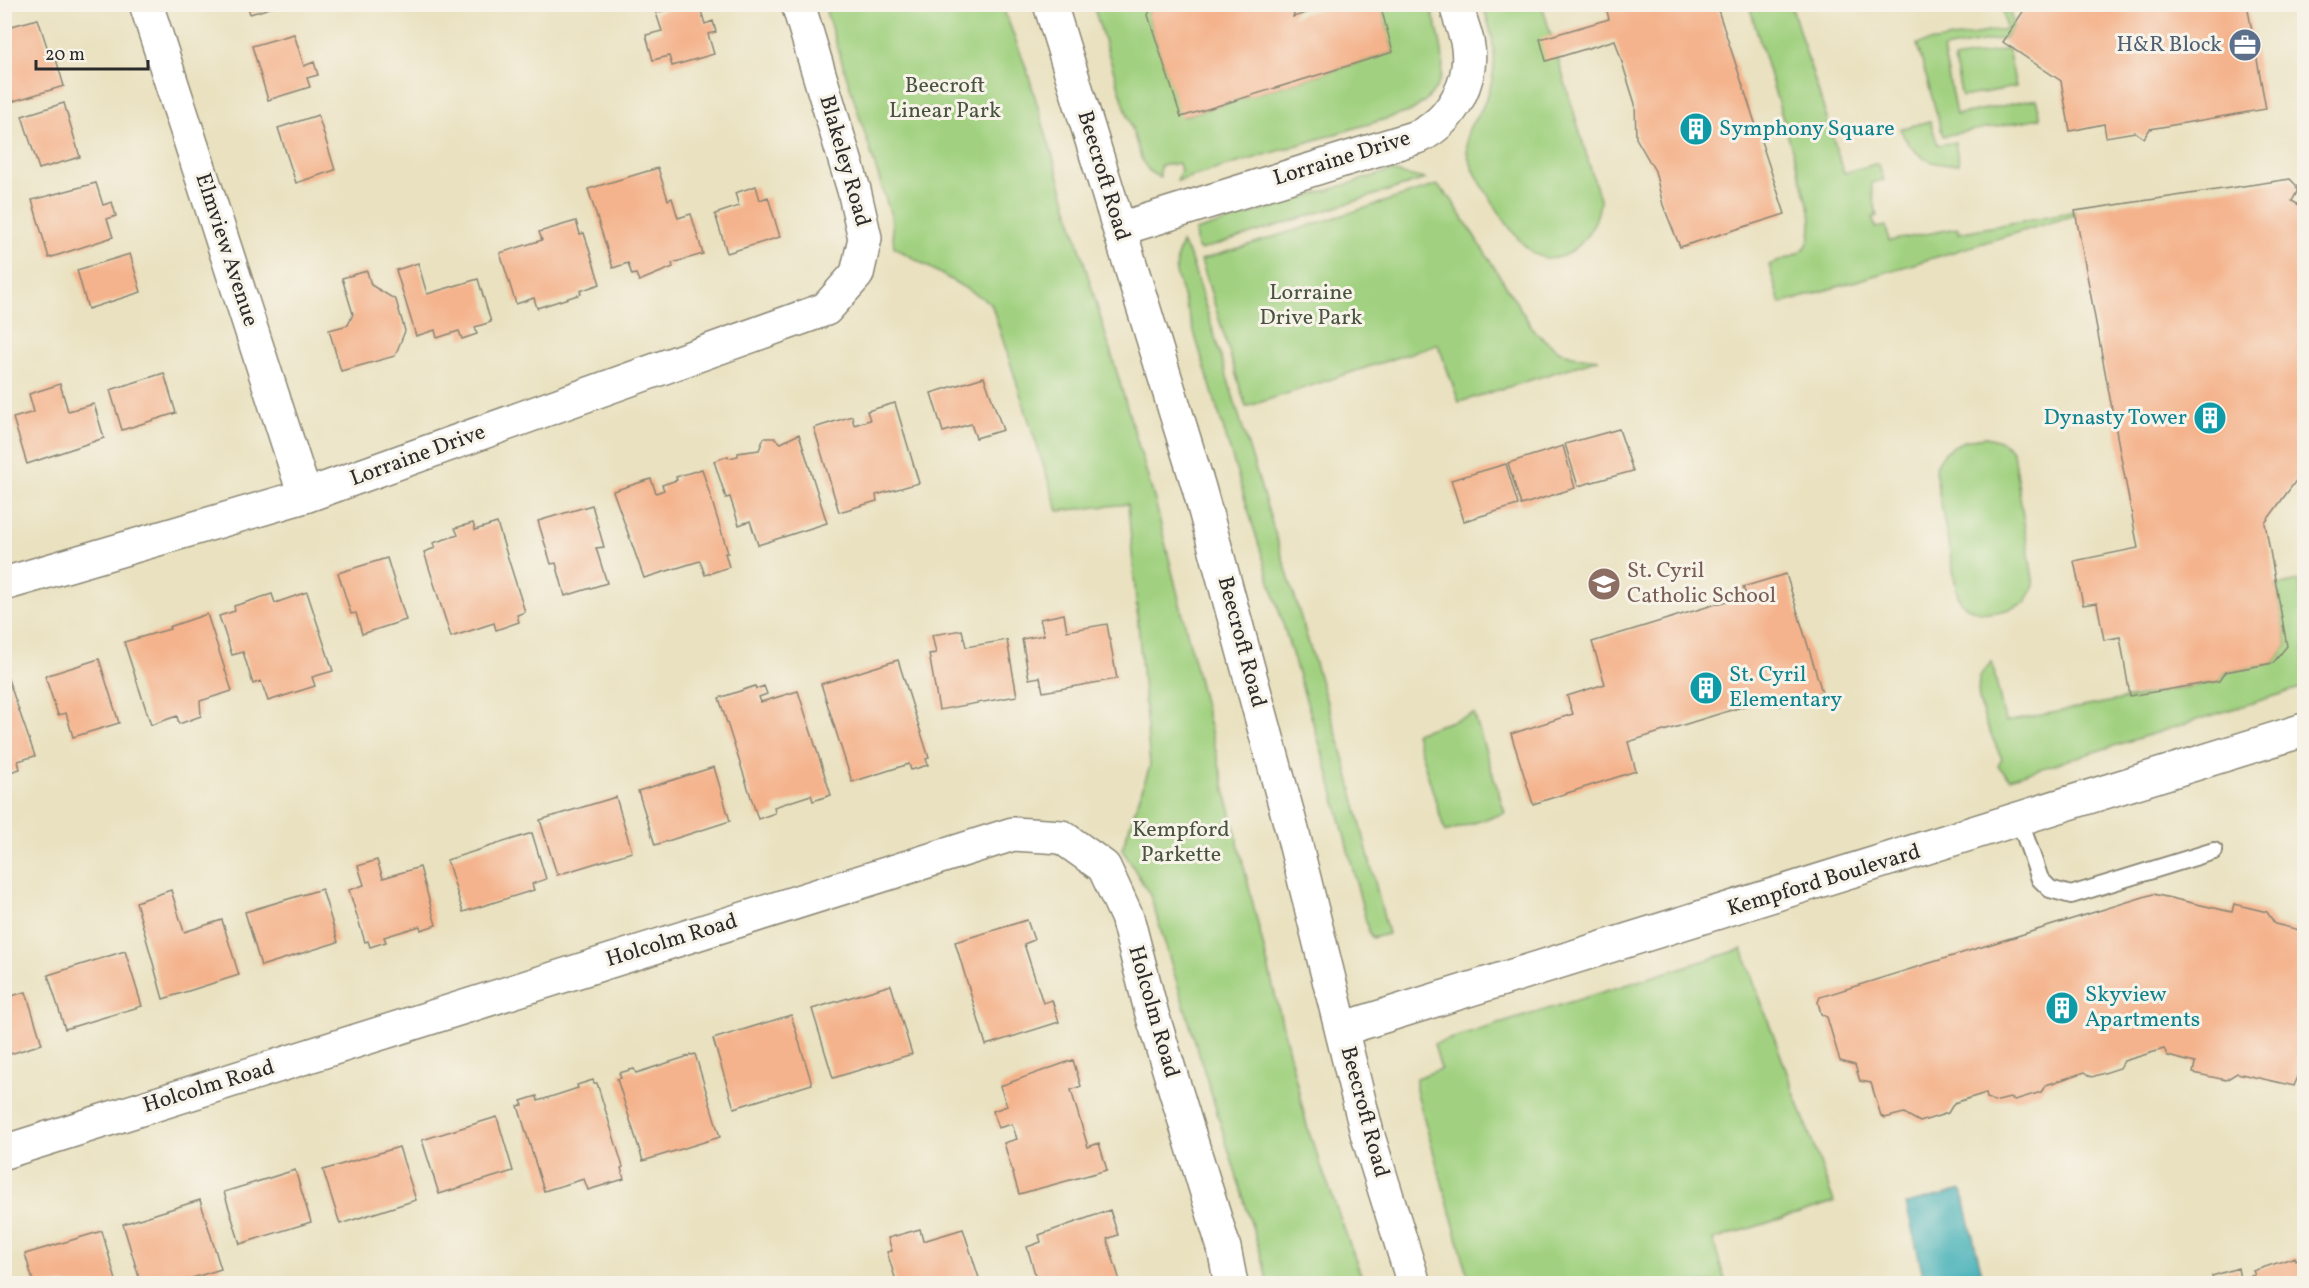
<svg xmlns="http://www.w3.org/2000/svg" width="2309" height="1288" viewBox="0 0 2309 1288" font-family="Vollkorn,serif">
	<rect width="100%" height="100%" fill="#f7f3e8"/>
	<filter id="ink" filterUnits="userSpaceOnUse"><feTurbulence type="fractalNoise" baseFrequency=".0167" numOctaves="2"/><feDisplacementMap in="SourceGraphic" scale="12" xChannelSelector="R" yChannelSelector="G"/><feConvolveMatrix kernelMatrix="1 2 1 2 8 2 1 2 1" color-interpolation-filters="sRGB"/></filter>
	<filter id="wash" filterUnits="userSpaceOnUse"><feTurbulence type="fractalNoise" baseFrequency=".008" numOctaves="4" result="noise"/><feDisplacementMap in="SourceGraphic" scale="24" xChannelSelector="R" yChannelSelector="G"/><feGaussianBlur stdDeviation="1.35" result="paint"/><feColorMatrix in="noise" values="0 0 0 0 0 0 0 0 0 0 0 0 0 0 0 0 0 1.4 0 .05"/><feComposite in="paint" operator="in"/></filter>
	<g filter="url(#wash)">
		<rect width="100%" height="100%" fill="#e9e1bf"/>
		<path fill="#a1d180" stroke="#667e56" stroke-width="1.5" d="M824 5H1002L1027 70 1155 501 1308 1130 1364 1283H1267L1264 1265 1150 895 1122 849 1150 766 1128 504 1058 511 991 303 894 247 891 216Z
			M1093 5H1153L1148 15 1182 117 1393 52 1380 5H1430C1443 48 1458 85 1409 112L1177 181 1181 171 1179 163 1160 166V178L1150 172 1142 161Z
			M1483 5H1542L1600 200C1598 237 1557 281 1524 245 1509 230 1474 176 1468 156 1466 149 1466 136 1469 129 1472 121 1480 114 1483 106 1501 68 1495 43 1483 5Z
			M1749 5H1791L1844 173 1875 164 1879 165 1884 180 1871 183 1877 216 1873 217 1875 228 1886 226 1889 241 1958 228V233L2075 211 2076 215 1780 304 1769 265C1805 252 1814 251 1810 210Z
			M2002 5H2009L2013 27 2005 38 1943 49 1956 115 2036 99 2041 118 1943 136 1917 44 2006 29Z
			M2008 49 2016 87 1962 97 1954 59Z
			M1930 121 1938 145 1955 142 1959 164C1931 168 1912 155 1900 129Z
			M1390 171 1425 179 1200 250 1197 248 1195 231 1199 230Z
			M1437 185 1451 199 1535 332 1559 351 1572 356 1599 359 1459 402 1438 344 1246 407 1201 260Z
			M1182 243 1190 256 1344 758 1388 934 1372 938 1369 933 1329 775 1176 273 1177 257Z
			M1986 437C1997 440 2007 442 2013 453L2034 586 2026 602C2003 613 1982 619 1961 603L1957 592 1935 471C1941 447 1962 439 1986 437Z
			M2299 581 2304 610V687L2010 778 1998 766 2002 759C1993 738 1972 701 1980 677 1982 671 1988 666 1992 662L2005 722 2219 681 2225 672 2273 663 2287 646 2276 586Z
			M1474 714 1505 813 1445 832 1415 733Z
			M1742 949 1834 1202 1713 1240 1726 1283H1470L1416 1090V1078L1441 1069 1434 1044Z"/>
		<path fill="#3daeb6" stroke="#346c70" stroke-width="1.5" d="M1962 1190 1982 1274 1940 1283H1925L1906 1204Z"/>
		<g id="blocks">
			<path fill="#f4b38c" d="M247 4H280V5L250 14Z
				M684 4H699L705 24 713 21 716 32 708 34 714 54 672 66 669 56 653 60 646 35 662 31 656 13Z
				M1153 4H1297L1293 17 1337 4H1380L1393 52 1181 117 1148 15Z
				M1605 4H1716L1785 214 1680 247 1663 205 1655 171 1636 138 1635 104 1615 40 1546 61 1540 39 1609 19Z
				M2028 4H2247L2266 109 2150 129 2144 138 2135 132 2106 137 2104 124 2070 131 2061 81 2003 42Z
				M38 19 48 50 53 49 64 86 4 104V28Z
				M294 34 304 66 314 62 318 75 307 78 310 87 268 100 252 46Z
				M64 103 80 157 39 169 22 116Z
				M318 115 335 170 296 183 278 128Z
				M658 168 668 200 672 198 678 218 691 214 703 254 672 263 673 267 639 281 636 274 632 275 628 263 613 268 588 189Z
				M2290 179 2296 185 2297 192 2292 201 2304 208V473L2300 475 2265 523 2287 646 2273 663 2225 672 2219 681 2130 696 2120 637 2104 640 2097 603 2083 605 2074 561 2138 548 2075 211Z
				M96 183 103 205 112 202 116 216 107 219 113 237 49 258 32 200Z
				M756 186 760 200 768 197 780 237 727 253 715 214 739 206 735 193Z
				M576 221 580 234 584 233 600 284 580 291 581 294 537 308 534 298 516 304 500 253 542 240 539 232Z
				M130 254 141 292 88 309 77 270Z
				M418 263 427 294 478 279 491 322 475 327 477 334 462 339 459 331 437 338 435 330 416 336 396 270Z
				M367 271 371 285 396 300 405 331 395 356 341 371 329 330 348 325 353 314 342 278Z
				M164 373 176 413 122 430 110 390Z
				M984 377 1003 430 976 438 971 424 943 432 931 393Z
				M60 384 68 411 94 404 104 438 27 464 13 418 34 412 29 394Z
				M895 403 919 483 876 495 877 501 839 512 814 428 852 416 854 425 870 420 867 411Z
				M1619 429 1633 471 1578 486 1565 444Z
				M799 434 827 523 758 545 750 521 739 525 730 497 726 498 714 461 728 456 729 458 738 456V453L759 450 764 438H775L781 443Z
				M1563 446 1575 488 1521 505 1508 463Z
				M1506 464 1518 505 1464 521 1451 480Z
				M702 469 728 553H725L729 567 705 575 700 561 644 578 613 491 651 479 656 493 664 490 662 485 677 480 676 477Z
				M592 505 604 547 596 548 607 583 565 596 556 563 551 564 538 521Z
				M473 523 475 530 497 523 525 612 517 615 519 622 496 630 494 623 451 637 424 552 435 548 433 543 458 535 455 528Z
				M387 558 406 620 362 634 356 613 351 614 338 573Z
				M1786 574 1822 692 1780 706 1777 696 1628 742 1636 771 1533 804 1511 734 1573 714 1567 696 1605 684 1592 642 1746 595 1743 587Z
				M307 592 333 671 312 677 315 686 268 701 261 681 253 684 243 652 232 655 219 616 235 611 234 606 272 594 275 603Z
				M207 614 232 691 200 701 201 716 179 724 177 716 151 725 124 642 170 629 169 627Z
				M1064 614 1067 631 1107 624 1117 679 1043 692 1040 677 1029 679 1022 639 1044 635 1040 619Z
				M962 630 966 647 1007 640 1017 696 939 710 929 654 936 653 932 635Z
				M99 659 119 723 73 737 66 713 58 715 45 676Z
				M898 660 929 758 926 759 928 765 911 770 909 764 852 782 821 684Z
				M8 679 35 756 18 761 20 769 4 774V681Z
				M755 686 756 689 764 686 767 694 759 697 761 702 798 691 831 795 813 801 811 795 774 807 775 813 758 819 719 698Z
				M714 767 730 821 655 845 638 791Z
				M616 797 632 852 557 875 540 820Z
				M532 833 546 879 532 884 534 890 463 912 447 860Z
				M377 860 383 878 420 867 436 925 421 930 420 926 384 937 386 942 370 947 368 941 365 942 349 890 364 885 358 866Z
				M322 889 338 942 261 966 245 912Z
				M171 890 184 932 222 920 239 975 163 999 136 902Z
				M2153 894 2232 912 2234 904 2267 912 2275 924 2304 931V1041L2298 1067 2301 1070 2294 1086 2237 1073 2226 1080 2193 1073 2195 1063 2168 1056 2164 1049 2124 1061 2120 1068 2092 1077 2085 1072 2046 1085 2041 1092 2015 1100 2010 1098 1994 1102 1987 1098 1986 1093 1954 1103 1948 1113 1920 1122 1904 1113 1885 1118 1881 1116 1871 1083 1860 1081 1855 1065 1840 1061 1827 1017 1821 1014 1818 1002 1820 997Z
				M1027 920 1034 940 1024 944 1043 1003 1052 1000 1059 1022 986 1045 955 942Z
				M125 951 142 1006 65 1029 48 975Z
				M891 985 912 1054 833 1078 812 1009Z
				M26 992 42 1044 4 1056V998Z
				M791 1015 812 1084 734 1108 713 1039Z
				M695 1054 720 1137 643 1161 617 1079 621 1078 619 1073 634 1069 636 1073Z
				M1073 1060 1081 1086 1071 1090 1088 1147 1099 1143 1107 1170 1019 1194 1004 1143 1017 1139 1012 1124 998 1128 993 1111 1007 1106 1000 1086Z
				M593 1080 594 1083H597L623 1167 621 1168 624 1179 588 1190 584 1179 544 1191 518 1106 523 1105 521 1101 537 1096 538 1101 578 1088 577 1085Z
				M497 1117 513 1171 439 1194 422 1140Z
				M399 1147 416 1200 340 1224 323 1170Z
				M295 1170 311 1222 240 1244 224 1192Z
				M200 1200 221 1269 173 1284H141L123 1224Z
				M1110 1210 1118 1235 1107 1239 1121 1284H1038L1027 1247 1041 1242 1039 1235Z
				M920 1229 923 1241 963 1229 981 1284H897L887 1252 892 1251 888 1238Z
				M102 1231 117 1284H34L25 1254Z
				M2295 1257V1260L2304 1257V1284H2214L2212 1276 2238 1268 2240 1279 2255 1275 2253 1271Z"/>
		</g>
	</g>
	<g filter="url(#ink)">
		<use href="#blocks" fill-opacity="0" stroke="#8a8675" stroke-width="1.5"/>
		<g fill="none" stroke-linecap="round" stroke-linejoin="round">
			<g stroke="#8a8675" stroke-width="20">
				<path id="service" d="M2019 819 2040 879 2050 889 2071 895 2214 851"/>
			</g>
			<g stroke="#8a8675" stroke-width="36">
				<path id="minor" d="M146 4 305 496
					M1120 229 1420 136C1453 119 1475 79 1467 41 1464 29 1459 17 1456 4
					M4 584 305 496 826 309 857 274 865 238 854 190 798 4
					M1342 1029 2304 730
					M4 1152 1013 834 1062 837 1104 867 1127 917 1152 1014 1224 1248 1231 1284"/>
			</g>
			<g stroke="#8a8675" stroke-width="36">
				<path id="tertiary" d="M1050 4 1199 488 1292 830 1367 1133 1414 1284"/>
			</g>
			<use href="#service" stroke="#fff" stroke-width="16"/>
			<use href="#minor" stroke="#fff" stroke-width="33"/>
			<use href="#tertiary" stroke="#fff" stroke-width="33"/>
		</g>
	</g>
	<defs>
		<g id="office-disc" transform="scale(1.725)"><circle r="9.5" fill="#5c6f8a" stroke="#f7f3e8"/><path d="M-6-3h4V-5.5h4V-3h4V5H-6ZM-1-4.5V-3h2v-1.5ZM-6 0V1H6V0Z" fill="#fff"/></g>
		<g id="building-disc" transform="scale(1.725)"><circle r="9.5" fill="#0f9aa8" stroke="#f7f3e8"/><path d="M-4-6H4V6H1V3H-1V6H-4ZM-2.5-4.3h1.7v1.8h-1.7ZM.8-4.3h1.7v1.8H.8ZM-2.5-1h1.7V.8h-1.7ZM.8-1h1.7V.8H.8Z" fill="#fff"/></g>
		<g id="school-disc" transform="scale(1.725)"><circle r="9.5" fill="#8d6e63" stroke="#f7f3e8"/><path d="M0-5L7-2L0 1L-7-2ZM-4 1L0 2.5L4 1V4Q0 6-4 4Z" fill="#fff"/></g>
	</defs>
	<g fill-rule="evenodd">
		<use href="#office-disc" x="2245" y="45"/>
		<use href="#building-disc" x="1696" y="129"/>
		<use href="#building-disc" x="2210" y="418"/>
		<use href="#school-disc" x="1604" y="584"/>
		<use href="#building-disc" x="1706" y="688"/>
		<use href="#building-disc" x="2062" y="1008"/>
	</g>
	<g text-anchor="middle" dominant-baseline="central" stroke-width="6" stroke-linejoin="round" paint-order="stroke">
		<g font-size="22" fill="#4e5e75" stroke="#f7f3e8" text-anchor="end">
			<text x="2222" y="45">H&amp;R Block</text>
		</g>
		<g font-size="22" fill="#485440" stroke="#f7f3e8">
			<text x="945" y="86">Beecroft<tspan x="945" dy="25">Linear Park</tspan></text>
			<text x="1311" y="293">Lorraine<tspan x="1311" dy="25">Drive Park</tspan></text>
			<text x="1181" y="830">Kempford<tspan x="1181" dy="25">Parkette</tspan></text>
		</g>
		<g font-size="22" fill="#0d838f" stroke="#f7f3e8" text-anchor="start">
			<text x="1719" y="129">Symphony Square</text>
			<text x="2187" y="418" text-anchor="end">Dynasty Tower</text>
			<text x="1729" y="675">St. Cyril<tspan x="1729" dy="25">Elementary</tspan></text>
			<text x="2085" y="995">Skyview<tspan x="2085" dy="25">Apartments</tspan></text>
		</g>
		<g font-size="22" fill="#2b2b2b" stroke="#f7f3e8">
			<text transform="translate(1342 159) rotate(-17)">Lorraine Drive</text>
			<text transform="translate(844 161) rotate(74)">Blakeley Road</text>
			<text transform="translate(1103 176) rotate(73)">Beecroft Road</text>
			<text transform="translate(226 250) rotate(72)">Elmview Avenue</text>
			<text transform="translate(418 456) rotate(-20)">Lorraine Drive</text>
			<text transform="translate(1241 642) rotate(75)">Beecroft Road</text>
			<text transform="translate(1824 881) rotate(-17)">Kempford Boulevard</text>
			<text transform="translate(672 941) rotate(-17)">Holcolm Road</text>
			<text transform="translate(1153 1012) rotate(74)">Holcolm Road</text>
			<text transform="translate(209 1087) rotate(-17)">Holcolm Road</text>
			<text transform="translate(1364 1112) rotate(75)">Beecroft Road</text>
		</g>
		<g font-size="22" fill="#785e54" stroke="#f7f3e8" text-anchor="start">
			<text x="1627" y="571">St. Cyril<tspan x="1627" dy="25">Catholic School</tspan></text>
		</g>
	</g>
	<rect width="2309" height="1288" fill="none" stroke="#f7f3e8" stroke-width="24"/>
	<path d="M36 60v9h112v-9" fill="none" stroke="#2b2b2b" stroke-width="3"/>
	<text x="45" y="60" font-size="18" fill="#2b2b2b" stroke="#f7f3e8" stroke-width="4.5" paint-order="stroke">20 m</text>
</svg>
